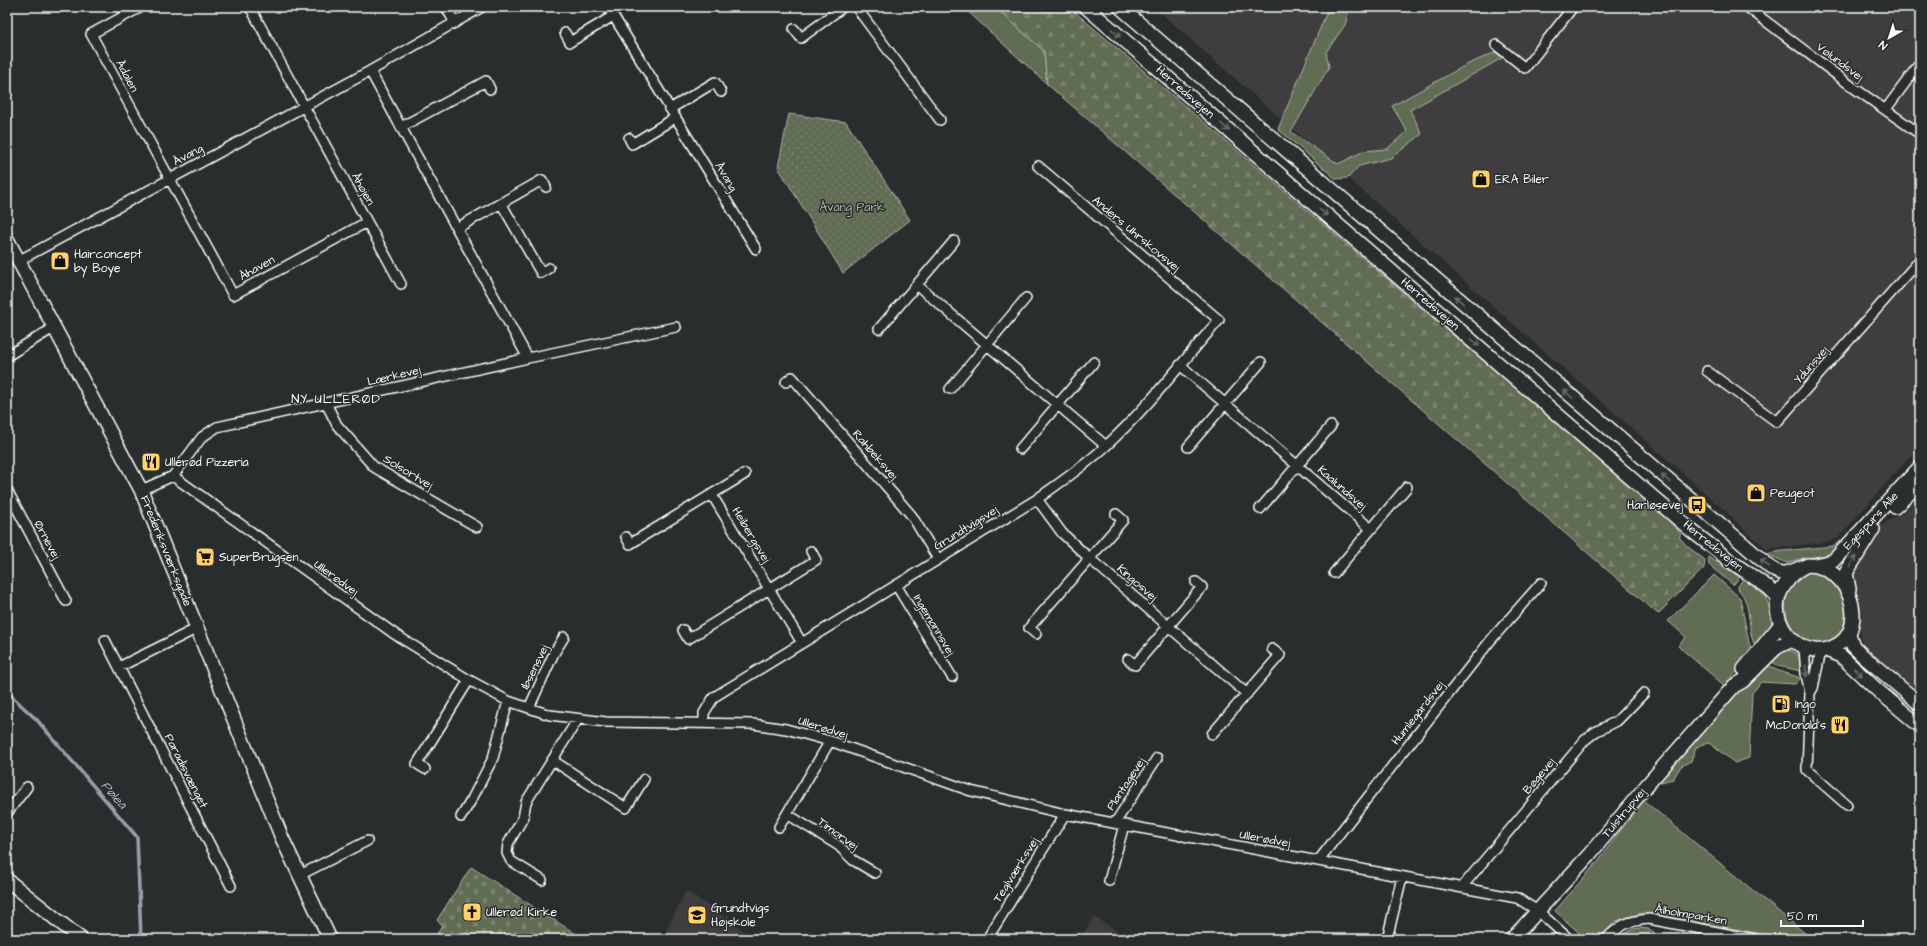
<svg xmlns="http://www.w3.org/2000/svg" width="1927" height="946" viewBox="0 0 1927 946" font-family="'Architects Daughter',sans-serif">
	<defs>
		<pattern id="forest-firs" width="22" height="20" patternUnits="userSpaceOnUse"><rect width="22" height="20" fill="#606c53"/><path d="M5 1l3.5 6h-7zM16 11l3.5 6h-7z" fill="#78826d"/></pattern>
		<pattern id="cemetery-stones" width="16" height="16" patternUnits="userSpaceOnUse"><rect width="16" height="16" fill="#606c53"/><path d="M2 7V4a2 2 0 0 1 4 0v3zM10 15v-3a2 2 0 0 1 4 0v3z" fill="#78826d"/></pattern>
		<pattern id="park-dots" width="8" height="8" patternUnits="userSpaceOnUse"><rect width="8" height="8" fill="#606c53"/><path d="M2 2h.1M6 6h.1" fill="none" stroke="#78826d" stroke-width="1.8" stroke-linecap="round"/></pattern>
	</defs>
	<rect width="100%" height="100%" fill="#2a2d2e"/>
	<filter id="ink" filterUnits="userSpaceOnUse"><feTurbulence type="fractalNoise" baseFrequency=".025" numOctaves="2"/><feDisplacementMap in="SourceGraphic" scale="8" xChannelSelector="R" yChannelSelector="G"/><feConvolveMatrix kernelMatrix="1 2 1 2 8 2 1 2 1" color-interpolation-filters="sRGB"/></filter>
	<g filter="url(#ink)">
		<path fill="#403d40" d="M1154 7H1920V445L1838 538 1826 542 1767 549 1747 532 1729 514Z
			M1920 490V695L1878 661 1862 644 1860 631 1861 606 1853 581 1856 567 1869 541 1881 526 1899 514 1901 515 1916 500 1915 498Z
			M686 891 756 939H662Z
			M1094 917 1130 939H1080Z"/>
		<path fill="#606c53" stroke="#b0b6a9" d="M963 7H995L1044 51 1047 84Z
			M1329 7H1350L1345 25 1326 52 1329 67 1291 132 1338 164 1364 151 1387 149 1407 131 1392 106 1466 65 1496 52 1502 58 1410 110 1422 134 1391 158 1359 166 1348 178 1336 179 1278 129Z
			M1848 536 1831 555 1803 558 1787 563 1766 554 1774 552 1833 546Z
			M1708 557 1740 577 1733 585 1709 565Z
			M1813 572C1847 579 1861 638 1823 643 1783 649 1767 575 1813 572Z
			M1714 575 1740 598 1749 643 1753 651 1725 686 1678 646 1686 637 1668 621Z
			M1743 579C1759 589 1767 593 1770 611 1771 618 1773 623 1769 630 1766 636 1760 642 1756 647 1745 629 1754 604 1737 588Z
			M1784 649 1792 651 1799 656 1801 671 1778 666 1770 660Z
			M1765 662 1776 670 1801 678 1795 684 1761 682 1752 693 1749 758 1735 763 1709 743 1700 745 1698 747H1696L1691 761 1681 766 1673 779 1661 782 1659 781 1743 684Z
			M1643 800 1812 939H1792L1642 913 1616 921 1599 939H1586L1555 911 1598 861Z
			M1641 928 1648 929 1654 932 1655 939H1615L1633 929Z"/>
		<path fill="url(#forest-firs)" stroke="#b0b6a9" d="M995 7H1069L1666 517 1681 534 1679 537 1687 546 1705 560 1704 568 1658 614 1047 84 1044 51Z"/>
		<path fill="url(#cemetery-stones)" stroke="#b0b6a9" d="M471 867 584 939H434L442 926 437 920Z"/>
		<path fill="url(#park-dots)" stroke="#b0b6a9" d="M789 114 846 122 910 220 843 273 778 167Z"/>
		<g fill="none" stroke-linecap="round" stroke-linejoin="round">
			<path stroke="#97a1ac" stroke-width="3.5" d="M7 12 15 7
				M7 692 37 720 137 837 141 939"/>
			<g stroke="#fff" stroke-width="12">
				<path id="street" d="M141 7 91 34 233 295 367 222
					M250 7 401 284
					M446 7 455 23
					M608 7 756 249
					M856 7 940 120
					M1747 7 1854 88 1920 134
					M794 29 801 38 843 7
					M565 33 570 42 613 16
					M1496 45 1525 68 1573 7
					M370 71 528 358
					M670 109 715 82 721 92
					M1886 109 1920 63
					M401 127 486 81 490 89
					M629 138 632 144 675 118
					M501 203 541 273 549 268
					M457 228 542 180 546 187
					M18 261 370 71 482 7
					M917 285 1106 446
					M879 329 954 241
					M7 356 55 327
					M1180 365 1371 529
					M1707 371 1777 422 1920 260
					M786 382 792 377 912 516 938 559
					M950 389 1026 298
					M326 403 337 425 374 467 477 527
					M1188 447 1261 362
					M1020 449 1094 362
					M173 476 396 635 469 680 508 701 550 715 606 722 753 724 786 729 830 741 971 791 1065 814 1517 898 1538 911 1569 939
					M7 490 66 601
					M141 490 173 476 202 437 217 427 528 358 676 327
					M712 495 802 643
					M1037 499 1062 533 1089 558 1247 694
					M1260 509 1331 426
					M626 537 630 544 745 474
					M1334 573 1407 487
					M896 585 952 677
					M683 630 688 639 816 560 811 551
					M1036 634 1029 628 1123 520 1116 514
					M105 640 231 886
					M1804 648 1806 674 1810 693 1807 770 1847 805
					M1128 659 1135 665 1202 587 1196 582
					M119 667 198 628
					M1810 693 1813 688 1821 651
					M529 708 554 653 564 637
					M704 722V713L714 697 1037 499C1061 482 1086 465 1107 445 1148 407 1182 362 1219 320L1038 166
					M1212 734 1280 655 1272 649
					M552 760 626 808 644 779
					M425 769 417 764 469 680
					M7 813 27 787
					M787 814 839 846 853 860 875 873
					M461 817 472 799 493 758 508 701
					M1115 823 1157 758
					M779 827 830 741
					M1318 861 1490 641 1541 583
					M300 875 367 841
					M542 880 511 861 507 853 508 844 523 818 526 802 578 719
					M1109 881 1124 825
					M1462 887 1585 740 1595 732 1617 721 1644 693
					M987 939 1065 814
					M1387 939 1402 877
					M1606 939C1621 924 1628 921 1649 919L1754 939"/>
			</g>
			<g stroke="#fff" stroke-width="16">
				<path id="secondary" d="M1086 7 1692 531 1729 560 1769 588 1778 597
					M1120 7 1771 568C1781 576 1789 573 1800 568
					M7 239 141 490 282 838 330 939
					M1895 507 1920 483
					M1808 565C1835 566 1852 589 1853 614 1853 625 1850 636 1840 643 1805 668 1763 623 1782 589 1789 578 1796 569 1808 565Z
					M1815 565 1833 561 1920 467
					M1849 589 1846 573 1873 529
					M1849 634 1853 646 1863 656 1920 704
					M1826 650 1841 656 1876 689 1920 726
					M1744 669 1781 624
					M7 880 81 939
					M1512 939 1589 855 1647 785 1734 686 1743 681 1777 647 1792 640"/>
			</g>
			<use href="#street" stroke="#2a2d2e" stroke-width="9"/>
			<use href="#secondary" stroke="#2a2d2e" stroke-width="13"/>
		</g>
		<defs><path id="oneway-shaft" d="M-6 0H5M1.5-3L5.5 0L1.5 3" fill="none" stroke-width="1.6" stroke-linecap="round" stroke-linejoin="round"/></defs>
		<g stroke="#6a6c6d">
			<use href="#oneway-shaft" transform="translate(1116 33) rotate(41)"/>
			<use href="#oneway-shaft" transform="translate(1225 127) rotate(41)"/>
			<use href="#oneway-shaft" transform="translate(1323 212) rotate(41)"/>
			<use href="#oneway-shaft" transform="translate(1459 300) rotate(-139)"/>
			<use href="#oneway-shaft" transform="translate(1475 342) rotate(41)"/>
			<use href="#oneway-shaft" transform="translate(1568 394) rotate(-139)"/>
			<use href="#oneway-shaft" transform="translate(1666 479) rotate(-139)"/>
			<use href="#oneway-shaft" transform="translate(1853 561) rotate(-60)"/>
			<use href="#oneway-shaft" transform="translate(1765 563) rotate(-140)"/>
			<use href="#oneway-shaft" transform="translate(1806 671) rotate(84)"/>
			<use href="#oneway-shaft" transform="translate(1858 672) rotate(43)"/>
		</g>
	</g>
	<defs>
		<g id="shop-square" transform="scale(1)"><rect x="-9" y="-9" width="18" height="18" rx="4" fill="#ffd166" stroke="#2a2d2e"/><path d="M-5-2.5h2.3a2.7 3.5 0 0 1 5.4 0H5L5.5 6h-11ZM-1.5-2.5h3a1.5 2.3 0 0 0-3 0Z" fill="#111"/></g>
		<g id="restaurant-square" transform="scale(1)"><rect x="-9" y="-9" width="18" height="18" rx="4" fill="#ffd166" stroke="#2a2d2e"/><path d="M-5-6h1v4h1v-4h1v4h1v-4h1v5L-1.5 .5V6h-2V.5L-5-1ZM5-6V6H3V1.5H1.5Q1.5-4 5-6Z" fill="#111"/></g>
		<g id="bus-square" transform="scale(1)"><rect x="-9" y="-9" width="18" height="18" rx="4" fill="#ffd166" stroke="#2a2d2e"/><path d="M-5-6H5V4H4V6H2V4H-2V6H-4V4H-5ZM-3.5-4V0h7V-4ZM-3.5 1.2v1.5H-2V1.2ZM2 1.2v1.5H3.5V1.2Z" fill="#111"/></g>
		<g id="supermarket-square" transform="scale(1)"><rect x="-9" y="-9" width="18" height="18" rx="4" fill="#ffd166" stroke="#2a2d2e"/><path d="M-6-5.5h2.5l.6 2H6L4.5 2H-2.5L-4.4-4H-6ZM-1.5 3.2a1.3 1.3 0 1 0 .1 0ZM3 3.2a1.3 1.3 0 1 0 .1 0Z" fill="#111"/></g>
		<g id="fuel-square" transform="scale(1)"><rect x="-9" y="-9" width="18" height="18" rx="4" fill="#ffd166" stroke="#2a2d2e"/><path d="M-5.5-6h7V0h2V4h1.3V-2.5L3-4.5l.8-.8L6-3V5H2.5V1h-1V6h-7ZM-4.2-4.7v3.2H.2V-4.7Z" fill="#111"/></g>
		<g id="church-square" transform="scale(1)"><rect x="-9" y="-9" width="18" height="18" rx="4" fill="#ffd166" stroke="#2a2d2e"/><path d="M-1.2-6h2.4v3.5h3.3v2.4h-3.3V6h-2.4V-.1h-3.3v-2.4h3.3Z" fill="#111"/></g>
		<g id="school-square" transform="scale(1)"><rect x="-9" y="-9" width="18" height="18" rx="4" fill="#ffd166" stroke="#2a2d2e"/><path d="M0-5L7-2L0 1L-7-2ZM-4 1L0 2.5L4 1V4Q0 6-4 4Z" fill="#111"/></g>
	</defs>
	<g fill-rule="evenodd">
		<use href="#shop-square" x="1481" y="179"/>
		<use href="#shop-square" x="60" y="261"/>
		<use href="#restaurant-square" x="151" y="462"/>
		<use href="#shop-square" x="1756" y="493"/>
		<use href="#bus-square" x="1697" y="505"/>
		<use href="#supermarket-square" x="205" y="557"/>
		<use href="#fuel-square" x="1781" y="704"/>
		<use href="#restaurant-square" x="1840" y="725"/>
		<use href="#church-square" x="472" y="912"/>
		<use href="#school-square" x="697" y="915"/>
	</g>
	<g text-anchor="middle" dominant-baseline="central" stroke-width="3" stroke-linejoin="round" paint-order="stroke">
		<g font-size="12" fill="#fff" stroke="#2a2d2e">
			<text transform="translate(1840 62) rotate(37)">Vølundsvej</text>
			<text transform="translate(127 76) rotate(62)">Ådalen</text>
			<text transform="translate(1185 92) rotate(41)">Herredsvejen</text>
			<text transform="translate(188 155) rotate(-28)">Åvang</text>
			<text transform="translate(726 177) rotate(59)">Åvang</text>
			<text transform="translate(363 189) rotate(61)">Åhøjen</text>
			<text transform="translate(1136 234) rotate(40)">Anders Uhrskovsvej</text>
			<text transform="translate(257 268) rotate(-29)">Åhaven</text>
			<text transform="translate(1430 304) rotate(41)">Herredsvejen</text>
			<text transform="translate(1811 365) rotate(-49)">Ydunsvej</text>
			<text transform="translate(394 376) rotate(-13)">Lærkevej</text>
			<text transform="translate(875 455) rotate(49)">Rahbeksvej</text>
			<text transform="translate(408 472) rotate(31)">Solsortvej</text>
			<text transform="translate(1342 488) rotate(41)">Kaalundsvej</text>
			<text transform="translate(1871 521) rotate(-47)">Egespurs Alle</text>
			<text transform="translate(966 528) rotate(-32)">Grundtvigsvej</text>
			<text transform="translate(751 535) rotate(59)">Heibergsvej</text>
			<text transform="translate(47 540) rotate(62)">Ørnevej</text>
			<text transform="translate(1713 546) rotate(39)">Herredsvejen</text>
			<text transform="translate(166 551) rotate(68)">Frederiksværksgade</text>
			<text transform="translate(336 578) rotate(36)">Ullerødvej</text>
			<text transform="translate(1137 583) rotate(41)">Kingosvej</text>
			<text transform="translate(934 625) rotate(59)">Ingemannsvej</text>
			<text transform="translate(535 667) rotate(-64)">Ibsensvej</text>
			<text transform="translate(1418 713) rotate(-52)">Humlegårdsvej</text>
			<text transform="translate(823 728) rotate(17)">Ullerødvej</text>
			<text transform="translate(186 771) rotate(63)">Paradisvænget</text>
			<text transform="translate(1539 776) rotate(-50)">Bøgevej</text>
			<text transform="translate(1126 784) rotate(-57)">Plantagevej</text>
			<text transform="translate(1624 813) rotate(-50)">Tulstrupvej</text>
			<text transform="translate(838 834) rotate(36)">Timorvej</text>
			<text transform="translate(1265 839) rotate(10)">Ullerødvej</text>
			<text transform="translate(1016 870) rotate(-58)">Teglværksvej</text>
			<text transform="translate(1691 915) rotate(10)">Ålholmparken</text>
		</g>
		<g font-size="12" fill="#fff" stroke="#2a2d2e" text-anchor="start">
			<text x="1495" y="179">ERA Biler</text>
			<text x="74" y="254">Hairconcept<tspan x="74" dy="14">by Boye</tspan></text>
			<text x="165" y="462">Ullerød Pizzeria</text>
			<text x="1770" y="493">Peugeot</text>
			<text x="1683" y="505" text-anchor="end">Harløsevej</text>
			<text x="219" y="557">SuperBrugsen</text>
			<text x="1795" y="704">Ingo</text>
			<text x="1826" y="725" text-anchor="end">McDonald's</text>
			<text x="711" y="908">Grundtvigs<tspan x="711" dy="14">Højskole</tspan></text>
			<text x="486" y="912">Ullerød Kirke</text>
		</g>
		<g font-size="12" fill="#b0b6a9" stroke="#2a2d2e">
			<text x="852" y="207">Åvang Park</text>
		</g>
		<g font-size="13" letter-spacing="1" fill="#fff" stroke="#2a2d2e">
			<text x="336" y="399">NY ULLERØD</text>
		</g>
		<g font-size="13" font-style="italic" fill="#b1b9c0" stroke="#2a2d2e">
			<text transform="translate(114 795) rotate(49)">Pøleå</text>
		</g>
	</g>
	<rect width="1927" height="946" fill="none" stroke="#2a2d2e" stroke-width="24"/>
	<rect x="12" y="12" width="1903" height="922" fill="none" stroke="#fff" stroke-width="1.5" filter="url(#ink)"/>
	<g transform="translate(1889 38) rotate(219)" stroke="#2a2d2e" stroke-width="3" paint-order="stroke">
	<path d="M0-3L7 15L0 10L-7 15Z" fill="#ffffff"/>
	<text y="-6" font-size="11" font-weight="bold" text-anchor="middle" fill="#ffffff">N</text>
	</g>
	<path d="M1781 920v6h82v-6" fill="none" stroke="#ffffff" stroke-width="2"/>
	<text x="1787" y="920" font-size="12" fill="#ffffff" stroke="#2a2d2e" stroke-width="3" paint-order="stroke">50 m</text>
</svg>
